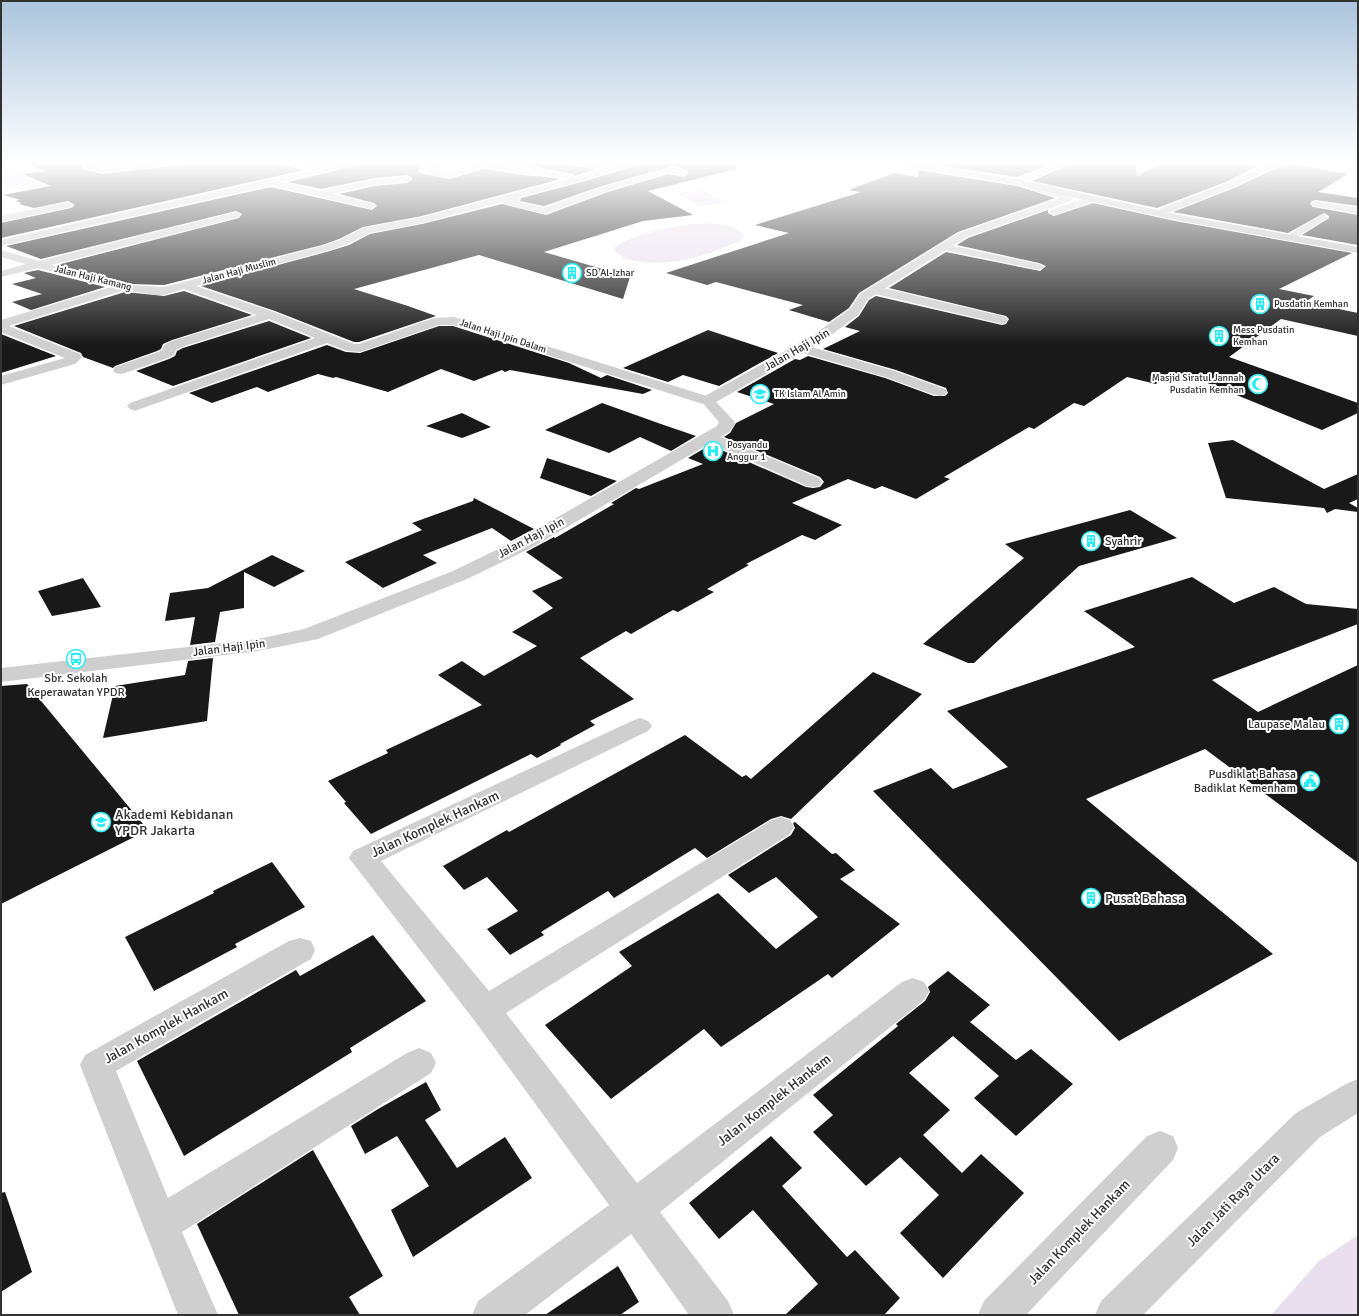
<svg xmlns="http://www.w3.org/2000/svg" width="1359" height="1316" viewBox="0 0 1359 1316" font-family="Signika,sans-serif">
	<rect width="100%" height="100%" fill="#fff"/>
	<path fill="#e9dfef" d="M1 161H43L28 168 39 174 52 187 12 188 1 185Z
		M704 190 726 203 698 206 677 193Z
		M693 224C709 223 734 222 744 236L743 239 740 241C725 247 709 254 693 258 676 263 623 268 614 249 620 237 679 225 693 224Z
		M1358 1235V1315H1271L1319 1261Z"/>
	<path fill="#191919" d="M32 161H158L109 166H102L87 162 82 166 84 169 102 174 186 164 191 161H277L279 164 304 170 1 238V223L71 208 74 206V204L68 201 34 208 19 204 22 203 15 201 21 200 3 195 51 186 23 174 45 171 31 166Z
		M296 161H349L321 166Z
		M368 161H443L420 167 418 171 420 173 449 179 483 169 531 176H538L561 179 422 216 363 227 339 239 322 245 164 285 132 284 57 265 239 218 242 214 236 211 41 259 6 246 271 187 372 210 377 206 374 203 339 194 375 186 407 183 412 180V178L407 175 375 178 321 189 288 182 363 164Z
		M480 161H562L564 164 596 169 575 176 573 174 538 167H531Z
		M579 161H628L611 164Z
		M643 161H735L736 169 648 191 693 215 643 221 544 252 630 277 623 299 479 255 354 289 408 306 436 316 359 342H354L275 311 201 286 330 251 349 245 370 234 422 224 502 204 546 215 608 192 668 174 684 177 689 173 687 170 673 166 602 186 544 206 520 201 521 198 582 182 641 164Z
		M930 161H1061L1017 177 923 163Z
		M1075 161H1135L1137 176 1165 161H1217L1258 166 1226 182 1157 208 1032 181 1075 162Z
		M1294 164 1348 174 1318 192 1358 198V206L1316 200 1312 201 1310 204 1313 207 1358 215V245L1302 235 1329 218V216L1324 213 1288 233 1173 212 1234 188 1276 168Z
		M918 170 1017 186 1055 198 958 232 859 293 849 308 829 322 789 310 803 305 716 282 707 285 666 273 789 233 755 225 861 192 849 190 894 173 918 177Z
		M1093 203 1175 221 1352 253 1279 289 1314 296 1305 302 1358 313V336L1281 319 1229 357 1358 403V413L1322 430 1183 373 1176 379 1165 376 1156 384 1127 377 1084 406 1074 403 1034 429 1029 427 944 477 950 479 916 499 882 486 875 489 848 479 792 503 842 525 815 540 802 535 746 564 749 565 707 589 714 592 685 608 678 612 673 610 631 634 626 631 580 658 634 699 590 721 595 725 560 744 561 745 537 758 531 754 371 834 344 803 346 802 328 781 388 753 386 750 482 705 438 675 462 661 484 676 537 646 512 632 553 608 532 591 563 578 526 552 554 537 555 538 614 504 611 503 636 488 639 489 703 464 688 458 710 445 806 487 813 488 820 487 824 482 820 477 724 437 730 433 736 423 774 404 737 392 795 359 800 360 808 356 885 378 934 396H945L948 393 946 388 896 370 823 349 860 331 845 327 859 316 869 300 876 296 1002 325 1006 324 1009 319 1006 316 889 288 946 252 1040 271 1046 266 1039 263 957 245 968 238 1048 210V213L1054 216Z
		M38 270 105 287 31 310 12 302 42 294 12 284 36 278 24 273Z
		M184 291 252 315 172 340 163 344 161 349 157 351 115 366 113 368 83 357 81 353 14 326 125 292 164 296Z
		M269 321 311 338 173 386 136 371 169 359 175 356 177 351 183 348Z
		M439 326H453L569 363 601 378 607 375 652 390 643 394 510 370 505 372 502 370 474 381 441 369 388 392 336 377 333 378 318 374 268 392 257 387 212 403 189 393 327 345 346 352 360 353Z
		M708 330 778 353 719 386 683 375 668 382 623 368Z
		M1 334 56 356 1 373Z
		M602 403 661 424 696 436 671 451 640 437 609 453 545 430Z
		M462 413 491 427 462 438 426 426Z
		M1233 440 1324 489 1358 474V499L1349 503 1358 508V512L1335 509 1327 513 1324 508 1226 498 1208 443Z
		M547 458 617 481 591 496 540 478Z
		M474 498 534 529 511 541 492 528 423 555 437 563 383 588 345 562 422 530 412 523 473 501Z
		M1130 510 1177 538 1079 566 974 663H968L923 644 1024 558 1005 544Z
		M272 555 305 571 274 587 244 572V608L220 612 215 642 190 645 195 617 165 621 170 593 208 588Z
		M1192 577 1234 603 1274 587 1306 604 1358 609V624L1212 680 1258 712 1358 665V863L1205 749 1086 799 1273 954 1119 1041 873 791 931 768 953 789 1008 767 947 711 1135 647 1084 611Z
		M83 578 101 607 52 616 38 591Z
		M213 658 207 721 103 738 115 686 185 675 188 661Z
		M873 672 922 694 791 819 781 816 771 819 707 858 695 848 614 898 608 891 541 932 544 935 510 955 487 929 518 911 487 877 464 890 443 866 507 830 509 832 685 735 742 777 746 775 751 779Z
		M27 684 148 830 1 904V686Z
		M795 822 832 854 836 853 855 870 840 879 900 924 832 978 828 974 721 1047 704 1029 611 1099 545 1025 632 966 619 952 718 893 776 949 818 917 776 877 749 893 728 875 791 835 795 828 793 823Z
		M272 862 305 907 235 944 237 947 154 991 125 937 214 893 213 891Z
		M373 935 426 1001 350 1048 352 1052 184 1156 137 1061 296 970 300 976Z
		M948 971 990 1005 970 1022 1016 1060 1031 1049 1073 1084 1016 1136 974 1098 999 1076 953 1036 909 1073 950 1110 923 1135 962 1173 981 1154 1024 1193 943 1278 900 1233 939 1195 900 1157 866 1186 813 1132 833 1115 813 1095 898 1026 896 1024 925 1001 930 992 928 987Z
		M426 1082 441 1110 425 1120 457 1168 505 1137 532 1178 413 1257 391 1210 429 1186 397 1136 365 1154 351 1126 378 1109Z
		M771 1136 802 1168 782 1186 847 1257 855 1250 900 1298 884 1315H785L818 1284 753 1210 719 1239 689 1203Z
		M313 1150 383 1276 349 1297 360 1315H239L197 1224Z
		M5 1192 32 1272 1 1292V1193Z
		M618 1266 639 1302 620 1315H545Z"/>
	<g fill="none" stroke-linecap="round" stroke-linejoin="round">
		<path fill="#cfcfcf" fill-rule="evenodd" d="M168 161H190L186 163 109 173H102L84 168 83 166 87 163 102 167H109Z
			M278 161H291L321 168 354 161H367L363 163 281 182 321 191 375 179 407 176 411 179 407 182 375 185 332 194 374 204 376 206 371 209 271 185 1 246V240L311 170 279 163Z
			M447 161H472L531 169 538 168 573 175 574 178 602 169 567 163H564L563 161C580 161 595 165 611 166 621 166 630 159 642 161L641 163 582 181 520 197 519 200 516 201 544 208 602 187 667 168 673 167 687 171 688 173 684 176 673 173H668L608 191 545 214 504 204 502 202 422 223 370 233 348 244 330 250 196 286 274 312 354 344H359L434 318 454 317 713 398 715 401 713 404 708 405 703 404 453 325H439L360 352 347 351 327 343 140 409 135 411 130 409 127 406 130 403 315 338 269 319 182 347 176 350 174 355 168 358 125 373 120 374 115 373 113 370 115 367 158 352 162 350 164 345 172 341 257 315 184 289 164 295H156L125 290 9 326 80 354 82 357 75 364 1 385V376L65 358 1 332V320L111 287 38 268 1 277V271L26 264 1 257V250L39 261 236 212 239 213 241 215 239 217 51 265 132 285 164 287 322 246 340 240 363 228 422 217 568 179 538 174 531 175 483 167 449 178 420 172 419 170 420 168ZM457 163 471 165 449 172 434 170Z
			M1064 161H1074L1020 184 1017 185 1013 182 1014 180Z
			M1248 161H1267L1277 162 1278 164C1273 168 1253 165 1248 161Z
			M1316 201 1358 208V214L1313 206 1311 204 1313 202Z
			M68 202 73 205 71 207 1 222V216Z
			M1323 214 1328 217 1326 219 1295 238H1287L1286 236Z
			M944 244 1039 264 1045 267 1039 270 940 249 939 247 940 245Z
			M875 286 1006 317 1008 320 1006 323 1002 324 871 293 869 290 871 287Z
			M801 344 895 371 945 389 947 392 945 395 940 396 935 395 885 377 796 351 794 348 796 345Z
			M709 432 819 478 822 482 819 486 813 487 807 486 703 440 701 437 703 434Z
			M640 718 648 721 652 726 648 731 381 861 489 991 772 820 781 817 790 820 794 827 790 834 506 1013 637 1183 902 982 913 978 924 982 929 991 924 1000 660 1212 728 1301 734 1315H689L631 1234 525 1315H472L478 1301 609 1205 474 1020 349 858 353 851 632 721Z
			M300 938 311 941 315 950 311 959 116 1071 168 1198 407 1053 419 1048 431 1053 436 1063 431 1073 182 1232 218 1315H178L80 1065 85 1055 289 941Z
			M1160 1131 1173 1136 1178 1148 1173 1160 1026 1315H978L984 1301 1147 1136Z"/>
		<path fill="#cfcfcf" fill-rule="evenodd" d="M1033 185 1064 193 1073 199 1071 201 967 237 868 299 858 315 822 342 716 402 734 421 735 424 729 432 533 547 467 579 318 639 258 651 1 682V668L258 639 304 629 453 571 519 539 717 426 719 422 701 401 705 396 812 336 850 309 860 294 959 233 1060 198 1030 190 1028 188Z
			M1092 196 1097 199 1095 201 1054 215 1049 212 1051 210Z
			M1358 1079V1113L1320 1137 1143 1315H1095L1101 1301 1296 1113 1346 1084Z"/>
		<path fill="#bcbcbc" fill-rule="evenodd" d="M882 161H899L1017 179 1157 210 1227 183 1271 162 1277 161H1318L1317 163H1285L1277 166 1233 187 1168 213 1358 247V253L1175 220 1017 185 886 163Z"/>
	</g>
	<linearGradient id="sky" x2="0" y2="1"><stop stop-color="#abc4dc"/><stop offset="0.47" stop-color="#fff"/><stop offset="1" stop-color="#fff" stop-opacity="0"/></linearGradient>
	<rect width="1359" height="345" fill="url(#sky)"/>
	<defs>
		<g id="building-ring" transform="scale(1)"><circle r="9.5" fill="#fff" stroke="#27ecf6" stroke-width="1.5"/><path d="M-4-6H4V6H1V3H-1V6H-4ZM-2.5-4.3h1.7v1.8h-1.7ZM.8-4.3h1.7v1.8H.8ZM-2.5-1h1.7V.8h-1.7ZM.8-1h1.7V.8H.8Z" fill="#27ecf6"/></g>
		<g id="mosque-ring" transform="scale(1)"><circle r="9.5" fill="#fff" stroke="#27ecf6" stroke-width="1.5"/><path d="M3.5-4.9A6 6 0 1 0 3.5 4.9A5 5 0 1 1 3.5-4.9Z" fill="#27ecf6"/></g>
		<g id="school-ring" transform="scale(1)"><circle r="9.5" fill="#fff" stroke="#27ecf6" stroke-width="1.5"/><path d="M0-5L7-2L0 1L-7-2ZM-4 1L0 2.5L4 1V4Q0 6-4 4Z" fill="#27ecf6"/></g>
		<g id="hospital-ring" transform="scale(1)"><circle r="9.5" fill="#fff" stroke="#27ecf6" stroke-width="1.5"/><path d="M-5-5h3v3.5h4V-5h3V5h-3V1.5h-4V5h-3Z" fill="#27ecf6"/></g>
		<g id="bus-ring" transform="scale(1)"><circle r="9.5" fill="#fff" stroke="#27ecf6" stroke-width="1.5"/><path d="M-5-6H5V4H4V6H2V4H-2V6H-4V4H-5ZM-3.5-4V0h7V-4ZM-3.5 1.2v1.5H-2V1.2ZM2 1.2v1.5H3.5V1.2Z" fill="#27ecf6"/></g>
		<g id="civic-ring" transform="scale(1)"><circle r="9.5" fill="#fff" stroke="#27ecf6" stroke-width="1.5"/><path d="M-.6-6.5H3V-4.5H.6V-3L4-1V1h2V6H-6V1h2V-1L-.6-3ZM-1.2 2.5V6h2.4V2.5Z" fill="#27ecf6"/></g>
		<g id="university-ring" transform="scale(1)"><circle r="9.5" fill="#fff" stroke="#27ecf6" stroke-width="1.5"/><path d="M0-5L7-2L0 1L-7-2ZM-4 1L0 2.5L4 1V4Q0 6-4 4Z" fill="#27ecf6"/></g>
	</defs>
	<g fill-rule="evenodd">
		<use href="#building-ring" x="572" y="273"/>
		<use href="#building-ring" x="1260" y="304"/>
		<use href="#building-ring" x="1219" y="336"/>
		<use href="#mosque-ring" x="1258" y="384"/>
		<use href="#school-ring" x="760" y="394"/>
		<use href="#hospital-ring" x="713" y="451"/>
		<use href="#building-ring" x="1091" y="541"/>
		<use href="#bus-ring" x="76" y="659"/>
		<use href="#building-ring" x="1339" y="724"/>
		<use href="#civic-ring" x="1310" y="781"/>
		<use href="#university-ring" x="101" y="822"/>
		<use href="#building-ring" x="1091" y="898"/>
	</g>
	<g text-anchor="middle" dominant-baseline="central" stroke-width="4" stroke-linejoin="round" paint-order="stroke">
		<g font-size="10" fill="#323232" stroke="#fff">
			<text transform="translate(239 271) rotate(-15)">Jalan Haji Muslim</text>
			<text transform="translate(93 278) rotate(14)">Jalan Haji Kamang</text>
			<text transform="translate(503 336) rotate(18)">Jalan Haji Ipin Dalam</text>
		</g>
		<g font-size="10" fill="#323232" stroke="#fff" text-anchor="start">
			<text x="586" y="273">SD Al-Izhar</text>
			<text x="1274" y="304">Pusdatin Kemhan</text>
			<text x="1233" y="330">Mess Pusdatin<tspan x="1233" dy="12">Kemhan</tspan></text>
			<text x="1244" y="378" text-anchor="end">Masjid Siratul Jannah<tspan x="1244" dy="12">Pusdatin Kemhan</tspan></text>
			<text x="774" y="394">TK Islam Al Amin</text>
			<text x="727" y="445">Posyandu<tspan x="727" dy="12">Anggur 1</tspan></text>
		</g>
		<g font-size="12" fill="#323232" stroke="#fff">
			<text transform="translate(797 350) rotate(-30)">Jalan Haji Ipin</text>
			<text transform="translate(531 538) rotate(-28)">Jalan Haji Ipin</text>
			<text transform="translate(229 648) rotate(-7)">Jalan Haji Ipin</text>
		</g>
		<g font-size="12" fill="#323232" stroke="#fff" text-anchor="end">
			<text x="1105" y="541" text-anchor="start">Syahrir</text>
			<text x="76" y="678" text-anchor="middle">Sbr. Sekolah<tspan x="76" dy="14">Keperawatan YPDR</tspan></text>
			<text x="1325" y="724">Laupase Malau</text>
			<text x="1296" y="774">Pusdiklat Bahasa<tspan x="1296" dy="14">Badiklat Kemenham</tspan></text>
		</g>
		<g font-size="14" fill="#323232" stroke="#fff" text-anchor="start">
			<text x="115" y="814">Akademi Kebidanan<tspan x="115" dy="16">YPDR Jakarta</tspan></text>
			<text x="1105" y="898">Pusat Bahasa</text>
		</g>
		<g font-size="14" fill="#323232" stroke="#fff">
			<text transform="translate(435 824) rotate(-25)">Jalan Komplek Hankam</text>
			<text transform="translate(166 1026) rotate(-29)">Jalan Komplek Hankam</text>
			<text transform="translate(774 1100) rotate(-38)">Jalan Komplek Hankam</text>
			<text transform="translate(1233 1200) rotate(-45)">Jalan Jati Raya Utara</text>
			<text transform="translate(1079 1232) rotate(-46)">Jalan Komplek Hankam</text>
		</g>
	</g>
	<rect width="1359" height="1316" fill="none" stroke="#323232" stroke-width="4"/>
</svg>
